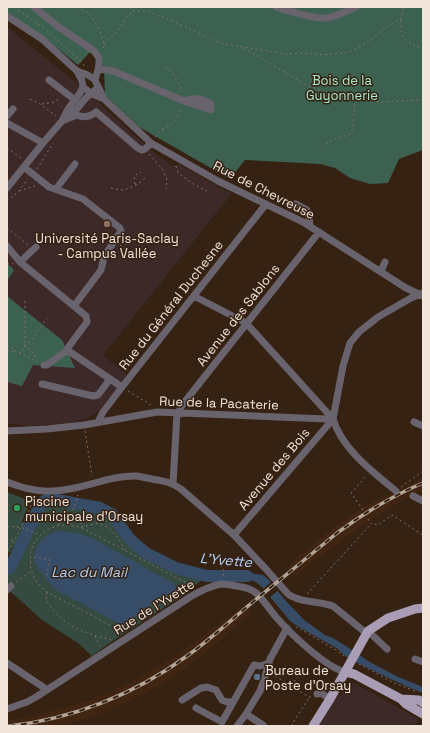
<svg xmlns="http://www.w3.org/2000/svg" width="430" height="733" viewBox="0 0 430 733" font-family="'Space Grotesk',sans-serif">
	<rect width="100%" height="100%" fill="#362213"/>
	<path fill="#402612" d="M423 478V491L413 495 391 507 364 524 295 576 288 568 292 562 333 528 365 506Z
		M246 604 252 612 209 650 180 672 158 687 128 702 95 716 61 726H7V721L33 716 88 701 127 684 171 659 203 636Z"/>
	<path fill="#3d2927" d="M7 27 78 84 150 149 172 166 179 164 224 190 232 193 103 355 127 375 97 413 84 420 69 423 29 426 7 423Z
		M354 683 419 719 415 726H319L338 694 340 695 347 684Z"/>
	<path fill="#354a40" d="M7 492 30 501 22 522H25L37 498 51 499 106 510 118 522 128 537 146 553 176 568 207 576 182 596 108 644 92 656 78 643 42 620 11 592 7 586V562L15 542 10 552 7 553Z"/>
	<path fill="#3c6150" d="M7 7H423V150L399 159 388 183 370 184 350 178 335 168 320 164 245 160 230 179 139 127 105 95 104 67 91 51 78 65 46 39 7 13Z
		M7 263 14 270 7 281Z
		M7 296 62 340 75 368 33 365 22 386 7 382Z"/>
	<path fill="#374d67" d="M61 531 77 533 94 539 110 548 173 583 180 595 167 600 150 605 124 626 56 590 39 570 35 563 34 559 36 549 40 542 44 537 54 532Z
		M248 573 263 575 269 580 285 600 304 620 325 635 333 638 349 648 368 661 396 676 423 687V693C402 685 382 675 362 665 354 661 344 657 338 649L299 627 290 621 263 588 256 582 247 579 232 580 230 574Z"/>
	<path fill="#362213" d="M272 581 279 590 269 598 262 590Z"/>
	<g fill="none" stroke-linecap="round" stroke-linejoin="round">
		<path stroke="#374d67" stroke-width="12" d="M7 569 10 568 41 504 44 501 51 499 100 508 112 514 128 537 136 545 146 553 176 568 207 576H247"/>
		<path stroke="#827164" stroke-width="1" stroke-dasharray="2 3" stroke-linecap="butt" d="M14 7 48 31 85 66
			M77 7C81 10 85 10 88 13 94 17 104 38 104 45 104 47 103 49 102 51
			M129 7 135 11H147L177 23 215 41 225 44 286 54 305 53 327 55 349 52 365 44 385 28 401 19 403 8 402 7
			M401 20C400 40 406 42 423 49
			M104 44 117 32 127 16 135 11
			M244 48 306 85 333 95 380 102 423 100
			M165 68 172 72 180 86 182 92
			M30 99 40 104 56 116
			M42 104 55 102 60 97
			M162 129C175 123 175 121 181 108
			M155 137 162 129
			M326 144 333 139 349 135 353 129 355 99
			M7 148 21 158
			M149 154 163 170 167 180 166 189
			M176 166 178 173 193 184 207 191
			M37 169 53 143
			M135 184 134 176 141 172
			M111 188C115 189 119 190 123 190 130 189 142 182 146 177
			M19 191 35 186
			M7 201 19 191 28 179
			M7 228 28 245
			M122 242 125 245 126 244
			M120 245 131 253
			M7 264 13 263
			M25 301V340L24 346 30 349 38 360
			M7 344 18 353 23 351 24 346 31 341 47 318
			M7 350 16 352
			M19 353 38 362
			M128 391 151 405
			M85 431 92 476
			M401 487 423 471
			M363 510 351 493 367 475
			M368 519 371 524 372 523 378 525 392 515 423 535
			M59 525 58 519C71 514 75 519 85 526
			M70 525 71 517 78 495
			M7 527C20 525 28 530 40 535
			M81 527C85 527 89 525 93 524 108 521 119 538 125 550
			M7 538 9 540 14 541
			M7 551 13 544 21 527 24 522 34 498
			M34 557 50 560 46 578
			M220 565 224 571 223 578
			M16 582 32 571
			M47 592 46 600C64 628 81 631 111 640
			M307 594 371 524
			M296 628 297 627 336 650 344 656
			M123 632 47 592C44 589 40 586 38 583 29 574 28 552 35 541 40 534 49 528 58 526 65 524 73 526 80 527L189 584 192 587
			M95 636 100 646
			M359 664 394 683 415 691
			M274 671 275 676 309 697H311
			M292 686 297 677
			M291 726 309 698"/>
		<path stroke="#68636d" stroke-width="7" d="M34 7 56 25 94 51 99 58V63L98 70 95 80
			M276 7C288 10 315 20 326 18 336 17 346 11 356 7
			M7 16 42 39 77 71 82 81 83 87 92 94 104 99 151 143 218 181 303 222 406 288 423 296
			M99 69 113 71 184 101 211 110V104C201 98 195 97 184 101
			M77 71C82 73 90 75 94 79 96 81 102 95 104 99
			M49 80 75 100
			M7 116 13 109
			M69 116C76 112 80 104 85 99 90 94 93 93 98 87
			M62 121 77 115C84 118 90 117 96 112L138 148 142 150 145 149 151 143
			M7 123 43 143
			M24 167 49 187 83 199 120 228 121 231 104 257 101 270 74 306
			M7 188 43 143 62 121 68 109 80 93 83 87
			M56 189 75 164
			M296 204 307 210 309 217 310 226
			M7 246 20 262 86 316 87 322 67 349V350L122 387
			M20 262 36 247
			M381 271 385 262
			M194 296 246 323 333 419C342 449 373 472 396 491
			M44 365H47L67 350
			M42 384 93 396 98 395 110 379
			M180 414V409L183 404 319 232
			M98 422 103 412 122 387 266 204
			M414 422 423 426
			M7 431 47 429 84 425 157 412 327 419H333
			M7 482C22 488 36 492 52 491 81 491 108 475 137 476 142 477 147 478 152 479 164 481 171 482 181 489L234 535 265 568 288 594C300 603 319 601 333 606L366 633
			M173 484 177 413
			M413 496 423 501
			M234 535 333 419 343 366 350 343 359 332 378 317 411 298 423 293
			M7 590 11 586
			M368 631 387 649
			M415 659 423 662
			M7 663 43 687 46 690
			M317 694 321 693 330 699
			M182 700 201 688 207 687 216 690 222 700 227 702H233
			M196 708 222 722 254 665 260 666 269 663
			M7 709 27 702 36 697 190 597C200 591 210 586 221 584 226 584 232 585 236 586 244 587 250 588 256 593 264 600 269 609 276 617 290 633 325 667 345 672
			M246 714 260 691 264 680 270 659 287 628
			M237 726 246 714 263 725"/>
		<path stroke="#a89db4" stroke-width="9" d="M345 672 354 674 401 699 406 704 423 714
			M401 699 419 700 423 703
			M313 726 330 699 368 631 388 618 415 609 423 608"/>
		<g stroke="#b4a599" stroke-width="3.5">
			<path id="rail" d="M9 726C73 719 135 694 187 656 208 641 228 623 248 606 277 582 307 558 337 533 364 513 392 496 423 483"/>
		</g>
		<use href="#rail" stroke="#362213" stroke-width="2" stroke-dasharray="6" stroke-linecap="butt"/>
	</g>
	<circle fill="#8d6e63" stroke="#362213" stroke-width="1.5" cx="107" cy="224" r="4"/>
	<circle fill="#2e9e5b" stroke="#362213" stroke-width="1.5" cx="17" cy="508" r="4"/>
	<circle fill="#5c6f8a" stroke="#362213" stroke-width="1.5" cx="257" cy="677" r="4"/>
	<g text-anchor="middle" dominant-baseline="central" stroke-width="3" stroke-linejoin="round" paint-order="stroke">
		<g font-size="13" fill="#a8eccb" stroke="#362213">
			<text x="342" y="80">Bois de la<tspan x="342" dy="15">Guyonnerie</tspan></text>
		</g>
		<g font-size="13" fill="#f1e4da" stroke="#362213">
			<text transform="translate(264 190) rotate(27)">Rue de Chevreuse</text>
			<text transform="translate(171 305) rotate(-52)">Rue du Général Duchesne</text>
			<text transform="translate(238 315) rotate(-52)">Avenue des Sablons</text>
			<text transform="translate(219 403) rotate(2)">Rue de la Pacaterie</text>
			<text transform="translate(274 469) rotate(-50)">Avenue des Bois</text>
			<text transform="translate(154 607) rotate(-32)">Rue de l'Yvette</text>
		</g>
		<g font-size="13" fill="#f1e4da" stroke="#362213" text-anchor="start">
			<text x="107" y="238" text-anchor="middle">Université Paris-Saclay<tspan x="107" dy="15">- Campus Vallée</tspan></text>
			<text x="25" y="501">Piscine<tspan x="25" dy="15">municipale d'Orsay</tspan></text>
			<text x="265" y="670">Bureau de<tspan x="265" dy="15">Poste d'Orsay</tspan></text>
		</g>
		<g font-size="14" font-style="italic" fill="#b1d1f9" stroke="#362213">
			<text transform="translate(226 560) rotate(5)">L'Yvette</text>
			<text x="89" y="572">Lac du Mail</text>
		</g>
	</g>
	<rect width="430" height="733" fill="none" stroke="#f1e4da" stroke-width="16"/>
</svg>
